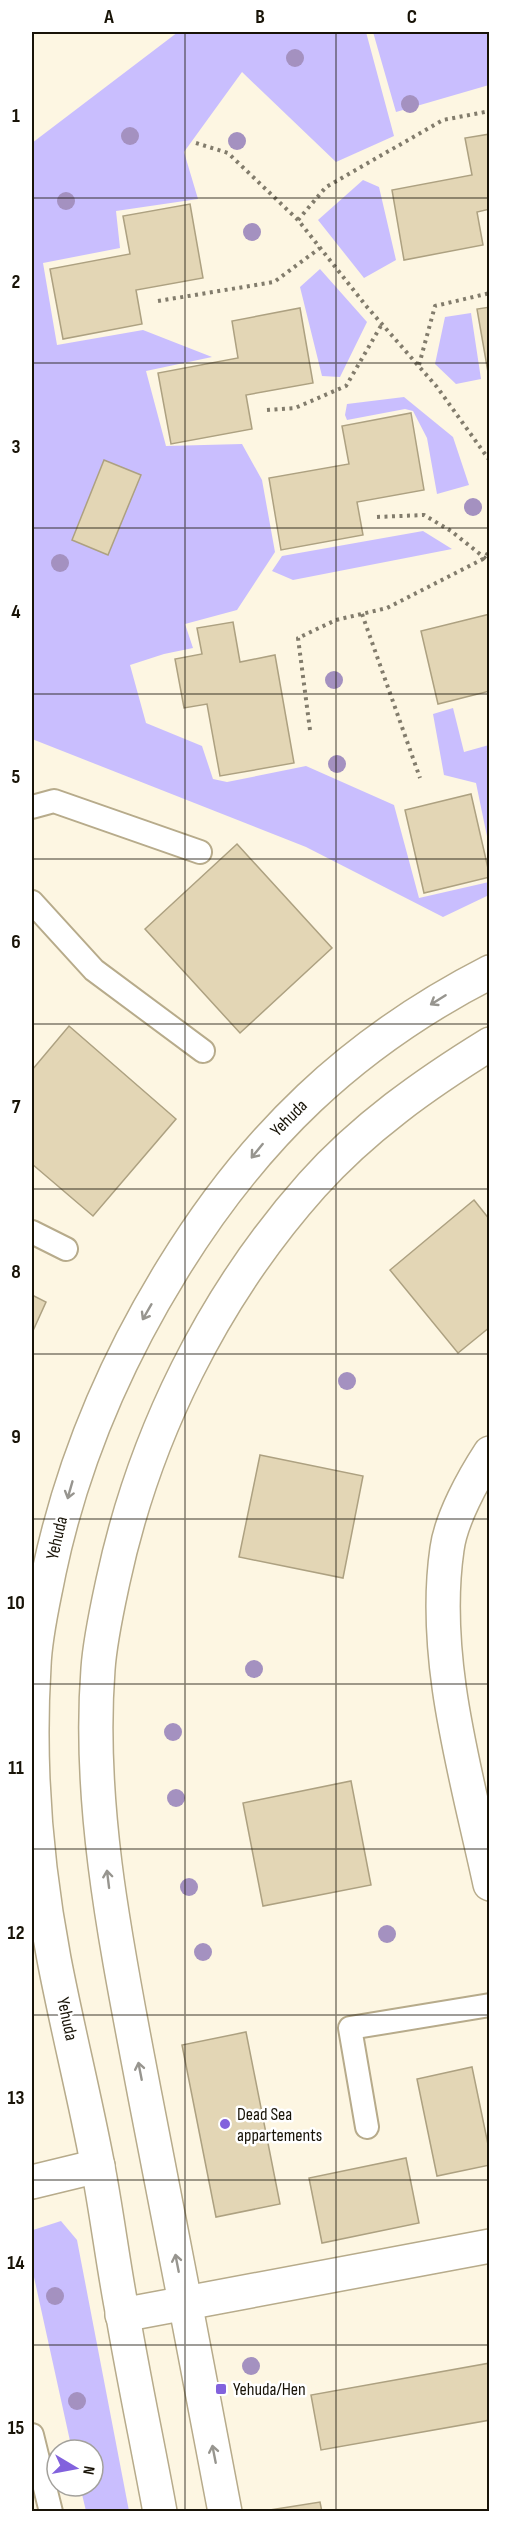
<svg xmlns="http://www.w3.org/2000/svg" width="521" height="2543" viewBox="0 0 521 2543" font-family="'Sofia Sans Condensed',sans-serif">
	<rect width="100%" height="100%" fill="#fdf6e2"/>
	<path fill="#c9befe" d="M178 32H366L394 136 336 162 242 72 184 152 198 199 116 211 120 248 43 263 57 345 143 330 212 357 146 371 166 446 242 444 262 480 275 552 237 610 185 624 193 648 164 654 130 665 146 723 202 746 213 779 227 782 306 766 394 805 419 898 489 882V895L443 917 306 847 32 739V143Z
		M373 32H489V85L396 112Z
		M363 180 379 187 396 260 364 278 318 220Z
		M320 269 367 322 340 377 322 376 300 287Z
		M471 313 481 379 456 384 435 364 445 317Z
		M404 397 453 437 469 485 437 494 427 438 413 411 405 409 347 420 345 415 347 404Z
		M423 531 452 549 293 580 272 571 282 556Z
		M453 708 464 752 489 745V846L476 783 444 775 433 714Z
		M61 2221 77 2240 129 2511H86L80 2486H93V2450H72L32 2268 33 2230Z"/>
	<path fill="#e3d6b5" stroke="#ada181" stroke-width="1.5" d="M490 134V209L477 212 483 245 404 260 392 190 472 175 465 138Z
		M190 204 203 278 136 290 142 324 63 339 50 269 130 254 123 216Z
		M490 307V378H489L477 309Z
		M300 308 313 383 246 395 252 429 171 444 158 373 238 358 232 321Z
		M411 413 424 490 357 502 363 535 281 550 269 478 349 464 342 426Z
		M104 460 141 475 108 555 72 540Z
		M490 614V691L438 704 421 631Z
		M233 622 240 662 275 655 294 763 220 776 207 704 184 708 175 659 202 654 197 628Z
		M471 794 490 877 424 893 405 810Z
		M237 844 332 948 240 1033 145 929Z
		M69 1026 176 1119 93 1216 32 1164V1070Z
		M474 1200 490 1220V1327L458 1353 390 1270Z
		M32 1295 46 1302 32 1333Z
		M260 1455 363 1476 343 1578 239 1557Z
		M351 1781 371 1885 263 1906 243 1803Z
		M246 2032 280 2204 216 2217 182 2045Z
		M472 2067 490 2154V2165L437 2176 417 2079Z
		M406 2158 419 2223 322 2243 309 2178Z
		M490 2363V2420L321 2450 311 2395Z
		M320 2502 322 2512H264V2511Z"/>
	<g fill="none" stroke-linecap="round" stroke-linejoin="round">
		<g stroke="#b7ab8b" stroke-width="26">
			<path id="lane" d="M32 807 54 801 200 852
				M32 902 94 970 203 1051
				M32 1232 66 1249
				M367 2127 350 2028 490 2005
				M32 2435 51 2512"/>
		</g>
		<g stroke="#b7ab8b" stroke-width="36">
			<path id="street" d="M490 1453C473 1479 451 1519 447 1549 431 1659 467 1777 490 1884
				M32 2182 98 2166
				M122 2315 490 2246"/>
		</g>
		<g stroke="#b7ab8b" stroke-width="36">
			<path id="secondary" d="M160 2512C148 2446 134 2381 123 2316 113 2265 107 2213 97 2162 84 2094 67 2027 54 1959 36 1864 28 1763 34 1666 35 1635 43 1603 49 1572 72 1463 114 1364 172 1270 253 1138 351 1043 490 972
				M225 2512C199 2373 172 2235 145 2096 119 1958 87 1811 98 1669 100 1640 107 1609 113 1581 144 1436 213 1296 312 1185 363 1128 425 1084 490 1044"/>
		</g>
		<path stroke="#827c6c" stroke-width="4" stroke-dasharray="3 4.5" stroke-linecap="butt" d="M196 143 228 153 298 220 367 307 437 387 490 461
			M298 220 326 187 443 120 485 112
			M158 301 274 282 320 248
			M419 365 435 306 490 293
			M267 410 295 408 346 386 382 324
			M377 517 424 515 451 531 490 562
			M362 614 420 778
			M310 730 298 638 336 620 387 608 485 558 490 549"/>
		<use href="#lane" stroke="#fff" stroke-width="22"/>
		<use href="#street" stroke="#fff" stroke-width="33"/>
		<use href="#secondary" stroke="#fff" stroke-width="33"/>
	</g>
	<g fill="#a491c0">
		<circle cx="295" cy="58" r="9"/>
		<circle cx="410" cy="104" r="9"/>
		<circle cx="130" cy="136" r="9"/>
		<circle cx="237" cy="141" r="9"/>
		<circle cx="66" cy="201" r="9"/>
		<circle cx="252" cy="232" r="9"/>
		<circle cx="473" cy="507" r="9"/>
		<circle cx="60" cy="563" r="9"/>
		<circle cx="334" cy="680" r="9"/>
		<circle cx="337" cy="764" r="9"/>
		<circle cx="347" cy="1381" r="9"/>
		<circle cx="254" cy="1669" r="9"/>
		<circle cx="173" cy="1732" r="9"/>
		<circle cx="176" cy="1798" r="9"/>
		<circle cx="189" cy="1887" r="9"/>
		<circle cx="387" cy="1934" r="9"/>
		<circle cx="203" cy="1952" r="9"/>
		<circle cx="55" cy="2296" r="9"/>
		<circle cx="251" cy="2366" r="9"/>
		<circle cx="77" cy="2401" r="9"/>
	</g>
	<defs><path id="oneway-shaft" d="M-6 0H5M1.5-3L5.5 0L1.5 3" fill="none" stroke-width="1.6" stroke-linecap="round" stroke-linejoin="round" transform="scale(1.5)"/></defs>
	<g stroke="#97958f">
		<use href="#oneway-shaft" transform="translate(438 1000) rotate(148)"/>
		<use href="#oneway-shaft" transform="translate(257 1151) rotate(129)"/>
		<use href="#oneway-shaft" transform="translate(147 1312) rotate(120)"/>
		<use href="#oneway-shaft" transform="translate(70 1490) rotate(106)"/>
		<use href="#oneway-shaft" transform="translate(108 1879) rotate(-97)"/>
		<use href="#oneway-shaft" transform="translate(140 2071) rotate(-101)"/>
		<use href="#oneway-shaft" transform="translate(177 2263) rotate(-101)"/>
		<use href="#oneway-shaft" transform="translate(214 2454) rotate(-101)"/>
	</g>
	<path fill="none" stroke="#181307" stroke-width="1.5" stroke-opacity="0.55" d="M185 32V2512M336 32V2512M32 198H490M32 363H490M32 528H490M32 694H490M32 859H490M32 1024H490M32 1189H490M32 1354H490M32 1519H490M32 1684H490M32 1849H490M32 2015H490M32 2180H490M32 2345H490"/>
	<g fill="#8262dd" stroke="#fff" stroke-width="2">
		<circle cx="225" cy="2124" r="6"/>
		<rect x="215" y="2383" width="12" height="12" rx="3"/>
	</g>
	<g text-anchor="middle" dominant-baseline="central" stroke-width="5" stroke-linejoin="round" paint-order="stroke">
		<g font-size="18" fill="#181307" stroke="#fff">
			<text transform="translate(289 1118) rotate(-45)">Yehuda</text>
			<text transform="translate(57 1538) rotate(-77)">Yehuda</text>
			<text transform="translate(67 2019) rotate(78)">Yehuda</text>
		</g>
		<g font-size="18" fill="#181307" stroke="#fff" text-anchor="start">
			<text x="237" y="2114">Dead Sea<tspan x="237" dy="21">appartements</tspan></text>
			<text x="233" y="2389">Yehuda/Hen</text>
		</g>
	</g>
	<rect width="521" height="2543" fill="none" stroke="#ffffff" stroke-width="66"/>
	<g transform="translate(75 2468) rotate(100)"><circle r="28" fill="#ffffff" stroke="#a3a19c" stroke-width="1.5"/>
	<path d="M0-4.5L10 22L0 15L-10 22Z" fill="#8262dd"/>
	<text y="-9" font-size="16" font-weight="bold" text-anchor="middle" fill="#181307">N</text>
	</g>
	<rect x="33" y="33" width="455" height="2477" fill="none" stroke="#181307" stroke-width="2"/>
	<g font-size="20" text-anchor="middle" font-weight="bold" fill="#181307">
		<text x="109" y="23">A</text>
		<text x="260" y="23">B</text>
		<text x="412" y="23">C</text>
		<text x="16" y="122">1</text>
		<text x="16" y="288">2</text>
		<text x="16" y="453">3</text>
		<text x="16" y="618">4</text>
		<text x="16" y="783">5</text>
		<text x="16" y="948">6</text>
		<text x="16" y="1113">7</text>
		<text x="16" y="1278">8</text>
		<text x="16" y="1443">9</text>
		<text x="16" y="1609">10</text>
		<text x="16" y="1774">11</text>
		<text x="16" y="1939">12</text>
		<text x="16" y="2104">13</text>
		<text x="16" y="2269">14</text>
		<text x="16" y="2434">15</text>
	</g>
</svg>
